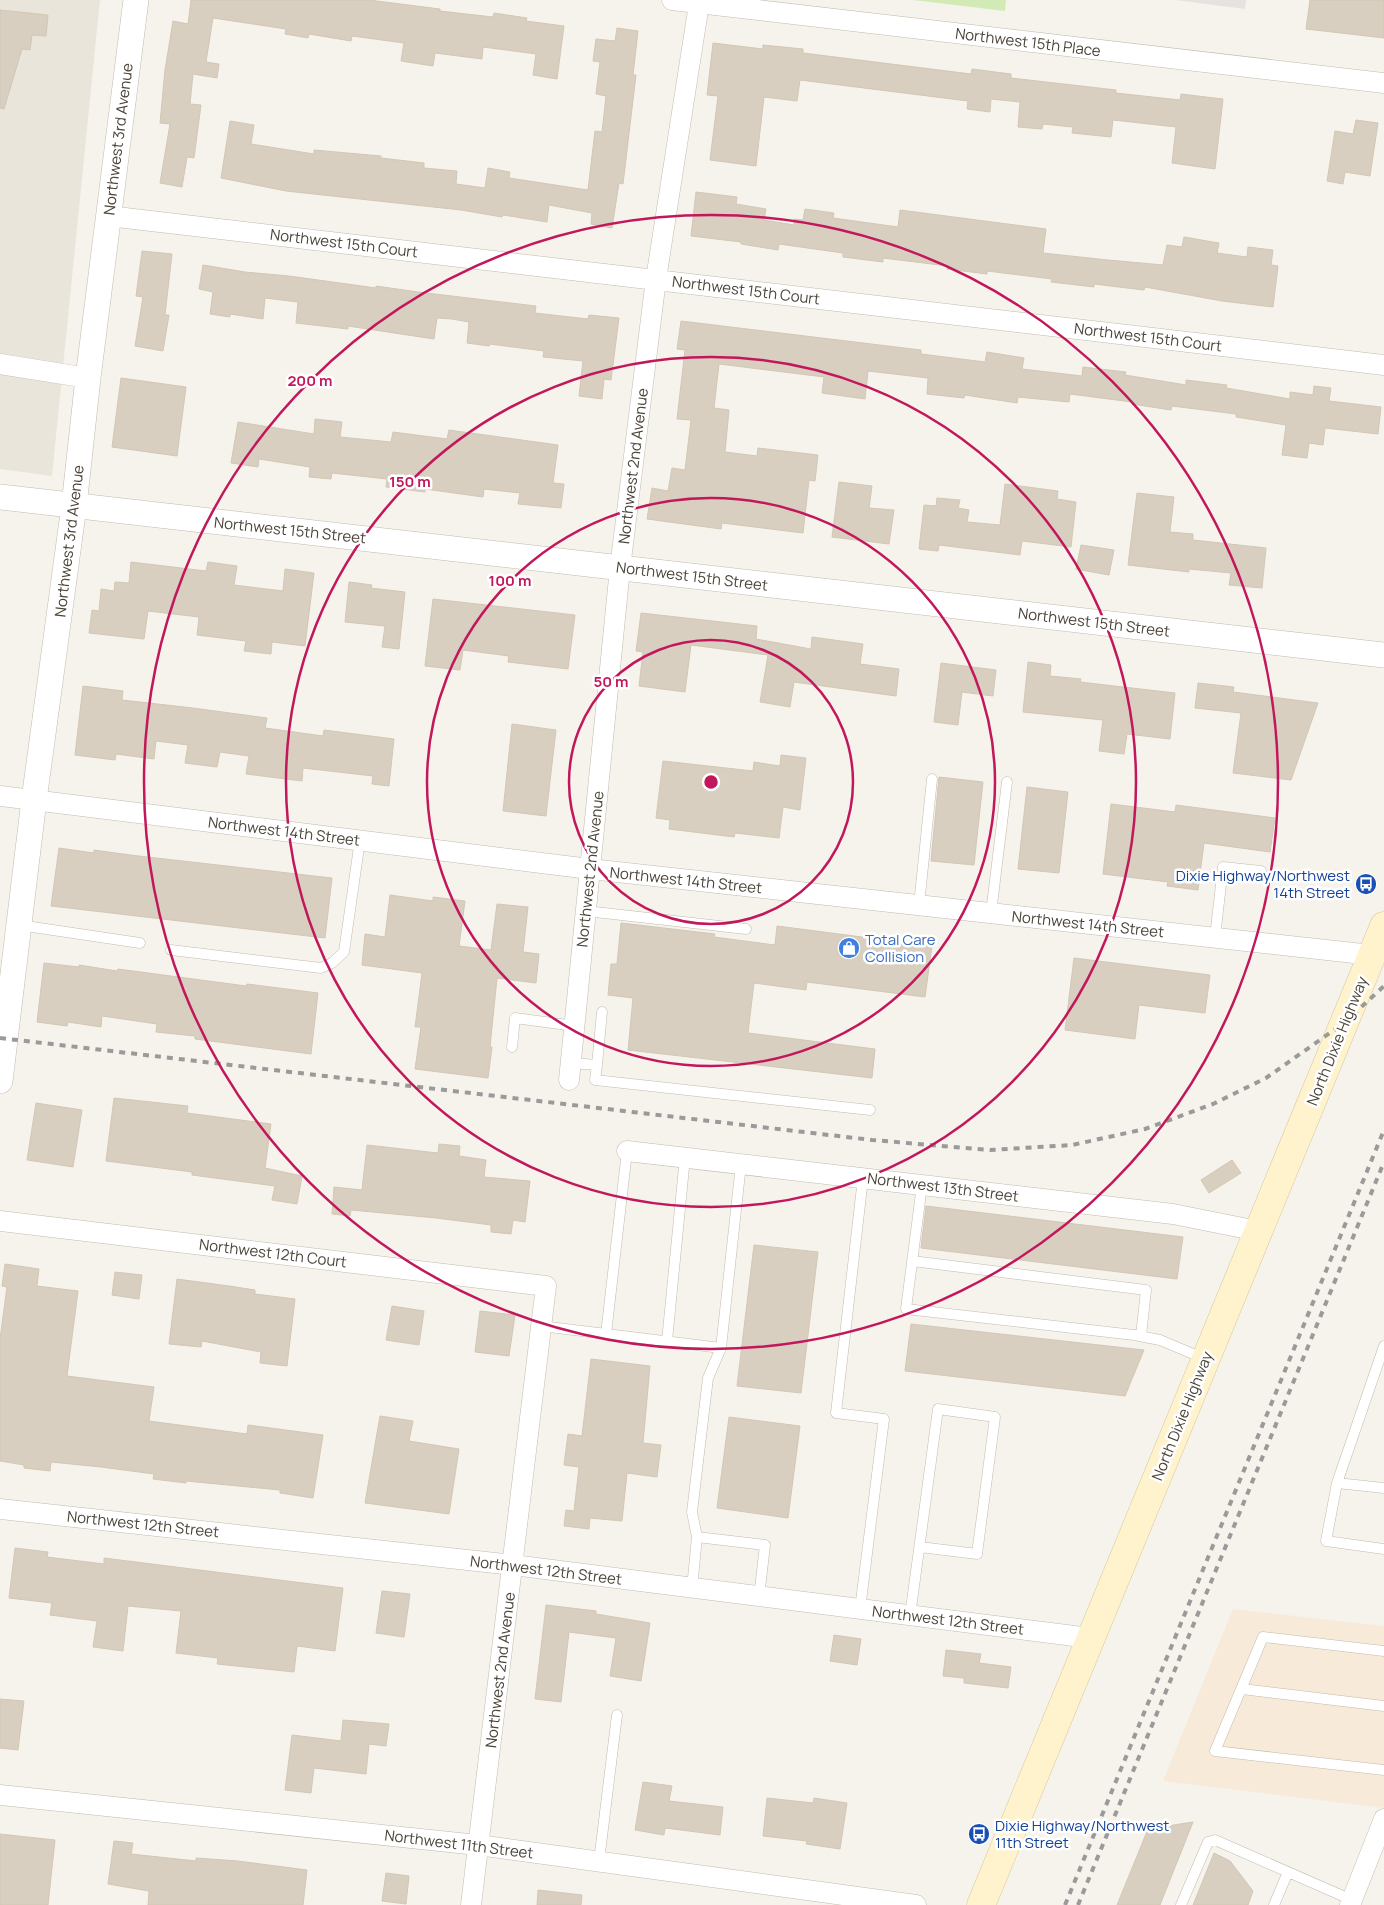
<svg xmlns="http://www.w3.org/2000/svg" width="1384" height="1905" viewBox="0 0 1384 1905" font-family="Manrope,sans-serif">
	<rect width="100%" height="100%" fill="#f6f3ec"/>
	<path fill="#eae5da" d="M0 0H100L52 476 0 469Z"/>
	<path fill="#f7ead8" d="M1233 1609 1384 1626V1808L1163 1781Z"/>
	<path fill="#d2eab5" d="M913 0H1006L1005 11Z"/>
	<path fill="#e5e3e0" d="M1175 0H1246L1245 9Z"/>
	<path fill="#d8cfc1" stroke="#d3c7b4" d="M191 0H369L440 9V11L493 17 494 13 527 18 526 21 564 26 557 79 533 75 536 54 483 47 482 59 435 53 433 66 401 61 404 43 352 36 351 41 309 34 308 38 285 34 286 29 213 18 206 62 219 64 217 78 193 74 190 104 201 105 194 158 187 157 182 187 160 183 170 124 160 123 165 70 173 21 188 24Z
		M1310 0H1384V38L1306 29Z
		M0 10 48 15 46 36 32 35 30 50 22 49 4 109 0 108Z
		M617 28 638 31 633 75H636L623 184 619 183 612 228 591 224 592 213 549 205 547 222 503 215 502 217 461 210 286 191 221 178 230 121 254 125 251 144 314 154V150L381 156V158L424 163V168L457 171 456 184 485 188 488 168 510 172 509 178 588 190 595 131 602 132 606 96 596 94 600 62 593 61 596 39 615 41Z
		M713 43 763 49V45L803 49V53L971 74 972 69 1011 74V78L1116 90V93L1180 100 1181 94 1223 99 1215 169 1172 163 1176 127 1113 120 1111 137 1072 133 1073 127 1043 124 1042 129 1018 127 1020 102 991 99 990 112 967 109 968 101 800 80 797 101 764 97 756 166 710 160 718 96 707 95Z
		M1356 120 1378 123 1370 176 1345 172 1343 184 1327 181 1335 131 1353 134Z
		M696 192 737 197 736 204 766 209 764 220 794 225V219L803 220 805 209 834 213 833 218 898 227 900 210 1046 229 1043 253 1108 260 1163 265 1167 245 1182 247 1184 237 1219 243 1217 253 1247 257 1248 247 1273 250 1271 265 1278 266 1273 307 1222 301 1145 287 1144 290 1094 284V287L1051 282 1052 279 987 271V274L947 269 948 266 883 258V262L843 257V253L779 244 778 250 741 244V242L691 236Z
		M142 251 172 254 165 315H169L163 351 135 346 143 297 136 296Z
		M203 265 245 272 289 276 376 288V286L418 292 536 306 535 313 588 319 589 315 619 318 611 380 604 379 602 399 579 396 583 361 543 357 544 351 490 344 489 346 467 343 469 322 452 319 437 318 434 339 348 326V329L296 323 298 302 265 298 263 319 230 314V317L210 314 213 292 199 289Z
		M681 321 921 350V354L985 362 987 352 1024 358 1022 369 1082 376 1083 367 1126 372 1125 375 1186 385V380L1227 385 1226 388 1290 399V392L1313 395 1314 386 1331 388 1329 401 1381 407 1378 434 1325 428 1323 445 1309 443 1307 458 1282 455 1286 425 1236 417V414L1172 406 1171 410 1132 404V402L1070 394 1069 402 1018 397 1017 403 965 395 964 398 927 394 928 378 868 371 865 399 822 393 824 377 719 364 714 408 729 410 725 452 757 456 758 448 818 455 815 481 809 480 803 533 722 523 721 529 647 519 652 488 668 491 672 468 685 470 691 420 677 419 685 350 677 349Z
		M121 378 186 387 177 456 112 447Z
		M315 419 342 422 340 437 391 442 393 432 447 439 449 430 558 445 553 483 564 484 561 508 518 504 520 493 484 489 483 497 425 489V492L386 487 387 479 332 473 331 479 309 477 310 467 259 459 258 467 231 463 238 422 314 434Z
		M839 482 872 486 869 508 894 510 889 544 832 537Z
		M1005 484 1058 491 1057 499 1076 502 1071 547 1022 541 1020 555 939 545 938 551 919 549 924 505 936 506 937 498 960 500 958 508 969 510 967 522 1000 525Z
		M1137 493 1174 497 1170 532 1193 534V540L1266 548 1262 588 1229 585 1231 573 1189 569V572L1128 565Z
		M1081 545 1114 550 1109 575 1076 569Z
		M131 562 206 571 208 562 237 566 234 585 283 591 285 569 314 573 305 646 272 642 271 654 244 651 246 641 197 635 199 617 148 611 144 639 89 633 92 610 99 611 101 589 114 591 115 582 129 583Z
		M349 582 372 585 371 588 405 592 399 649 382 647 385 626 345 622Z
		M433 599 575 615 568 669 508 662 509 656 463 650 460 670 425 666Z
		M641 613 757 626 756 639 811 649 812 637 863 644 860 664 899 669 896 696 794 682 790 707 760 702 768 655 691 645 685 692 639 686 643 652 636 651Z
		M1028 662 1051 665 1050 676 1081 679 1080 682 1175 693 1170 739 1127 734 1124 754 1099 751 1103 720 1023 712Z
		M941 663 996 670 993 696 962 692 958 725 934 722Z
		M1198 683 1234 687 1233 692 1318 703 1291 780 1233 773 1241 713 1195 708Z
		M83 686 123 691 122 700 193 708 267 718 265 728 323 736 324 730 394 739 389 786 372 784 373 776 303 768 302 781 246 774 249 756 220 752 217 767 185 763 188 745 156 741 154 759 116 754 115 760 75 755Z
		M512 724 556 730 546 816 503 811Z
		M781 755 806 758 800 810 783 807 779 838 735 833 734 837 669 829 670 820 656 818 663 761 753 771 754 762 780 766Z
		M939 777 983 782 974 865 931 861Z
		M1027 787 1068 792 1059 873 1018 869Z
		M1111 804 1175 812 1176 805 1275 818 1270 852 1204 843 1198 890 1167 886 1168 882 1103 874Z
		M59 848 94 853V850L130 855 332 878 325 938 51 906Z
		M390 895 433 901V897L465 901 459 946 491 950 497 904 528 907 523 952 539 954 536 983 497 978 490 1047H492L488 1078 415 1069 421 1027H415L422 973 362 965 365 934 385 937Z
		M621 923 715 934 714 937 775 945 777 926 932 946 925 997 807 982 806 990 754 983 748 1033 875 1049 872 1078 628 1050 633 998 608 995 611 964H617Z
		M1074 958 1210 975 1205 1013 1139 1005 1135 1039 1065 1030Z
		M44 963 79 967V965L117 971 118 969 246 986 247 984 318 993 311 1054 226 1043 195 1039V1036L156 1032 157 1024 102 1016 101 1027 68 1022 67 1026 37 1022Z
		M114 1098 188 1106 187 1113 271 1124 265 1168 302 1176 297 1204 272 1200 275 1186 192 1175V1172L106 1161Z
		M36 1103 82 1110 73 1167 27 1160Z
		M439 1144 460 1146 459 1156 486 1160 484 1177 530 1181 525 1222 513 1220 511 1234 491 1232V1225L436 1218 351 1210 350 1216 332 1214 334 1187 362 1190 367 1145 438 1153Z
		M1232 1160 1241 1173 1209 1193 1201 1180Z
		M926 1206 1183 1237 1177 1279 921 1248Z
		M754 1245 818 1252 801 1393 737 1386Z
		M5 1264 39 1269 37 1286 78 1291 67 1376 154 1387 149 1421 247 1434 248 1425 323 1435 313 1498 280 1493V1490L186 1481V1483L153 1479 154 1474 101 1467 51 1462 50 1471 24 1468V1465L0 1461V1339L7 1287 2 1286Z
		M115 1272 142 1275 139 1299 112 1295Z
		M177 1279 229 1286 255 1290V1294L295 1299 287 1366 260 1363 261 1352 202 1341 201 1347 169 1344Z
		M392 1306 424 1311 419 1345 386 1340Z
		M480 1311 515 1315 509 1356 475 1352Z
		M911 1324 1144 1350 1125 1396 905 1371Z
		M591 1359 650 1366 643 1443 661 1445 657 1477 627 1473 622 1521 590 1518 589 1529 564 1526 566 1510 574 1511 579 1467 564 1465 568 1434 582 1436Z
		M380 1416 413 1421 409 1441 459 1449 449 1514 365 1503Z
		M729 1417 800 1426 788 1518 717 1508Z
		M15 1548 48 1552 47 1557 104 1564V1558L343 1588 335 1651 297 1646 294 1672 217 1664 218 1658 176 1653 181 1611 128 1606 123 1651 93 1647 97 1621 50 1615 52 1603 9 1598Z
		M382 1591 410 1594 404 1637 376 1633Z
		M546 1605 596 1611V1614L650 1623 641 1681 610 1676 616 1638 569 1632 561 1702 535 1699Z
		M834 1635 861 1639 857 1665 830 1661Z
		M946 1650 981 1654 979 1663 1011 1667 1008 1688 964 1683V1678L943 1676Z
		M0 1699 24 1701 18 1750 0 1748Z
		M343 1720 389 1724 386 1746 369 1744 366 1774 314 1768 311 1793 285 1790 292 1735 341 1741Z
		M643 1782 672 1786 669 1801 723 1807 720 1835 665 1828 664 1835 635 1830Z
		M767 1798 813 1803 814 1798 847 1803 840 1849 806 1844 807 1841 763 1836Z
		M1193 1822 1160 1905H1117L1148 1829Z
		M0 1834 55 1840 48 1905H0Z
		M114 1841 133 1843 131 1854 196 1861V1858L238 1861 307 1870 303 1905H148L149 1891 108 1884Z
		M1214 1853 1230 1861 1253 1891 1248 1905H1193Z
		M386 1873 409 1876 406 1904 382 1901Z
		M538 1890 582 1895 581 1905H537Z"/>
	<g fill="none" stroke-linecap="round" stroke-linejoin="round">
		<g stroke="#c2bbae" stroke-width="11">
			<path id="service" d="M919 905 932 779
				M586 911 746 929
				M991 913 1007 782
				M19 925 140 943
				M1215 937 1223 867 1261 871
				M171 950 321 968 332 963 344 952 360 840
				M512 1047 515 1018 575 1026
				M571 1063 597 1065 602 1012
				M597 1065 595 1080 870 1110
				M922 1185 906 1309 1134 1335 1160 1340 1205 1359
				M912 1261 1146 1290 1141 1336
				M541 1326 721 1348 741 1164
				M606 1334 627 1151
				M667 1341 685 1157
				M1384 1346 1337 1483 1384 1488
				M1337 1483 1326 1541 1384 1549
				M697 1537 765 1545 759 1597
				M692 1588 697 1537 692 1512 708 1378 721 1348
				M860 1609 884 1419 836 1413 863 1178
				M910 1616 938 1409 995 1417 977 1554 920 1547
				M1384 1651 1263 1637 1215 1751 1384 1770
				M1242 1689 1384 1706
				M599 1861 617 1715
				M1181 1905 1208 1842 1215 1840 1352 1900
				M1274 1905 1288 1872"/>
		</g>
		<g stroke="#c2bbae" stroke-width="21">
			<path id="minor" d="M672 0 1384 83
				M108 216 1384 365
				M0 364 88 378
				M0 796 590 869 1372 955
				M569 1080 620 568 656 279 699 4
				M627 1151 1173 1214 1258 1231
				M0 1221 546 1286 471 1905
				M0 1509 513 1565 1090 1638
				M0 1795 478 1845 916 1905
				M1350 1905 1384 1819"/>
		</g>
		<g stroke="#c2bbae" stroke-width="26">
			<path id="tertiary" d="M0 497 1384 655
				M0 1081 34 800 74 506 88 378 136 0"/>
		</g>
		<g stroke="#d6c79b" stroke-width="29">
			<path id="secondary" d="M981 1905 1384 926"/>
		</g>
		<use href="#service" stroke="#fff" stroke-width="10"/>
		<use href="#minor" stroke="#fff" stroke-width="20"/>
		<use href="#tertiary" stroke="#fff" stroke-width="25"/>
		<use href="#secondary" stroke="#fff3cd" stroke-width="28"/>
		<path stroke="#9a9a9a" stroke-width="4" stroke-dasharray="6 6" stroke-linecap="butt" d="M0 1038 872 1140 990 1150 1072 1145 1145 1129 1213 1104 1266 1078 1344 1023 1384 986
			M1065 1905 1384 1130
			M1078 1905 1384 1162"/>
	</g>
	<g fill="none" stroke="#c2185b" stroke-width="2.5">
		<circle cx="711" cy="782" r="142"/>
		<circle cx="711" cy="782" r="284"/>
		<circle cx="711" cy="782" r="425"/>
		<circle cx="711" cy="782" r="567"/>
	</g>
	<defs>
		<g id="bus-disc" transform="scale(1.125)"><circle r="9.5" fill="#1a4fb4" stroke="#fff"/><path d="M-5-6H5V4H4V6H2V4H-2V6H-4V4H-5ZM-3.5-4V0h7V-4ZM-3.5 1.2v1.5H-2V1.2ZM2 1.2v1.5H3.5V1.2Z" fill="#fff"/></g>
		<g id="shop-disc" transform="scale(1.125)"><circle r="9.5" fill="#3f7fe0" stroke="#fff"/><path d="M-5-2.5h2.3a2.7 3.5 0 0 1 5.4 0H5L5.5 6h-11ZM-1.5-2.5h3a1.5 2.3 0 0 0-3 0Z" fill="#fff"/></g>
	</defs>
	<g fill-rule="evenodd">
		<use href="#bus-disc" x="1366" y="884"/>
		<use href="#shop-disc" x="849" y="948"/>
		<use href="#bus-disc" x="979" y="1834"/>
	</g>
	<g text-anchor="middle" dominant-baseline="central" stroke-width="5" stroke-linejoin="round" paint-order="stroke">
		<g font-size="15" fill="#4b4439" stroke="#fff">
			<text transform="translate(1028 42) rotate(7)">Northwest 15th Place</text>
			<text transform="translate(118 139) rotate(-83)">Northwest 3rd Avenue</text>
			<text transform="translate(344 243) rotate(7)">Northwest 15th Court</text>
			<text transform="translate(746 290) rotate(7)">Northwest 15th Court</text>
			<text transform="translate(1148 337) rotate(7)">Northwest 15th Court</text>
			<text transform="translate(633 466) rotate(-83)">Northwest 2nd Avenue</text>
			<text transform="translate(290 530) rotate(6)">Northwest 15th Street</text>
			<text transform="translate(69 541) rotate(-83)">Northwest 3rd Avenue</text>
			<text transform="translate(692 576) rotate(7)">Northwest 15th Street</text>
			<text transform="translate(1094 622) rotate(7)">Northwest 15th Street</text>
			<text transform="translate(284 831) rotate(7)">Northwest 14th Street</text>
			<text transform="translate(590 869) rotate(-84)">Northwest 2nd Avenue</text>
			<text transform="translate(686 880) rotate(6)">Northwest 14th Street</text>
			<text transform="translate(1088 924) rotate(6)">Northwest 14th Street</text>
			<text transform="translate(1337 1041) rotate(-68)">North Dixie Highway</text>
			<text transform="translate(943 1187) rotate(7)">Northwest 13th Street</text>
			<text transform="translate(273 1253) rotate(7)">Northwest 12th Court</text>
			<text transform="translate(1182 1416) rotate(-68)">North Dixie Highway</text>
			<text transform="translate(143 1524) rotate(6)">Northwest 12th Street</text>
			<text transform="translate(546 1570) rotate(7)">Northwest 12th Street</text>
			<text transform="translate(948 1620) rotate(7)">Northwest 12th Street</text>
			<text transform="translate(500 1670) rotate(-83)">Northwest 2nd Avenue</text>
			<text transform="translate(459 1844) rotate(7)">Northwest 11th Street</text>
		</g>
		<g font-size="15" fill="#164399" stroke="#fff" text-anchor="end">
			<text x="1350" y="875">Dixie Highway/Northwest<tspan x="1350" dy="17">14th Street</tspan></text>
			<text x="995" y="1825" text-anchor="start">Dixie Highway/Northwest<tspan x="995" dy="17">11th Street</tspan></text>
		</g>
		<g font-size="15" fill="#366cbe" stroke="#fff" text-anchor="start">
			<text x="865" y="939">Total Care<tspan x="865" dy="17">Collision</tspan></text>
		</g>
	</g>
	<circle cx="711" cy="782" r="8" fill="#c2185b" stroke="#fff" stroke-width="2.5"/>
	<g font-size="15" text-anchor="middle" font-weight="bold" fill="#c2185b" stroke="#fff" stroke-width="5" stroke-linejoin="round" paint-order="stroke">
		<text x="310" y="386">200 m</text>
		<text x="410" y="487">150 m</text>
		<text x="510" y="586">100 m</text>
		<text x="611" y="687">50 m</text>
	</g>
</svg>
